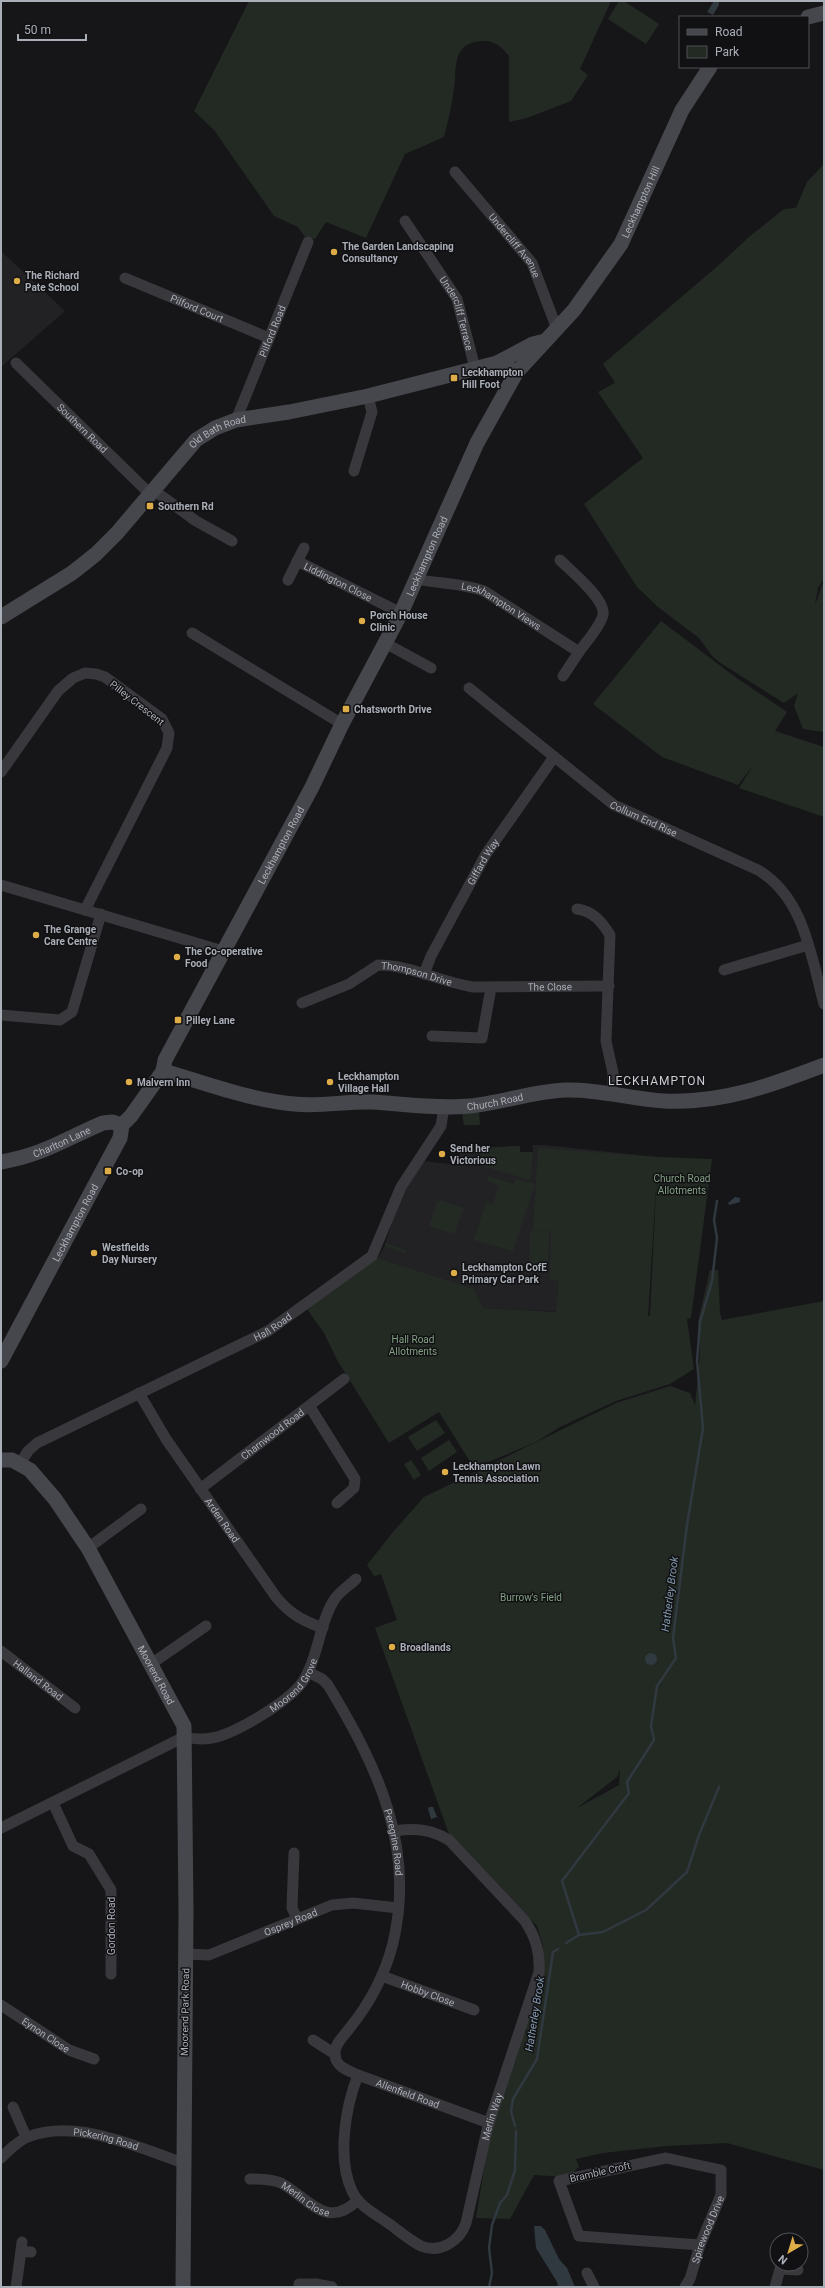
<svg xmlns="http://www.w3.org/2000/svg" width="825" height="2288" viewBox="0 0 825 2288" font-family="Roboto,sans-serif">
	<rect width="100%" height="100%" fill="#161618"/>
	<path fill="#222225" d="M1 251 65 311 1 367Z
		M532 1145H545L657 1157 648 1316 483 1308 473 1289 378 1258 385 1245 400 1196 424 1161 458 1165 459 1149 520 1146V1152H533Z"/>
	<path fill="#232a24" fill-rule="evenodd" d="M249 1H611L580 69 588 75 571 101 527 118 509 122V56C501 46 494 40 481 41 472 42 465 44 460 52 454 62 456 77 454 88 452 105 448 121 444 137L405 154 366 238 326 222 315 239 305 237 298 227 274 216 214 130 194 111Z
		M619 1H624L659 24 646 44 608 19Z
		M824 164V578L818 588 815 605 824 580V732L803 729 794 706 798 693 784 703 722 664 713 657 699 638 658 607 637 587 584 504 643 458 598 392 615 383 603 364 720 264 749 237 784 209 796 208 807 182Z
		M661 621 734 676 787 712 775 731 824 747V817L739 788 754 764 738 785 662 757 593 704Z
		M479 1109 480 1125H464L462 1113Z
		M520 1146V1152H533L530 1180 479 1165 477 1148Z
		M538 1148 658 1157 712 1159 691 1318 687 1319 694 1369 670 1384 616 1401 560 1427 536 1442 474 1468 439 1412 389 1443 337 1360 324 1333 304 1305 372 1256 474 1289 483 1308 556 1312 559 1281 550 1280 551 1231 533 1230ZM657 1172 650 1316H648Z
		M488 1176 514 1184 516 1179 535 1184 513 1251 474 1240 486 1202 493 1204 499 1186 487 1181Z
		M440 1200 464 1208 454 1234 429 1226 437 1201 439 1202Z
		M530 1231H549L548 1269 529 1268Z
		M385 1243 406 1250 405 1253 385 1246Z
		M710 1270H718L720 1313 722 1320 824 1301V2170L727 2143 666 2146 603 2153 576 2159 579 2167 568 2177 534 2175 510 2219 476 2218 490 2133 511 2066 515 2063 543 1946 537 1926 449 1834 375 1628 397 1620 381 1574 374 1576 367 1565 393 1532 424 1497 616 1403 670 1386 690 1393 695 1405 694 1417 700 1353 698 1322ZM620 1769 619 1785 577 1808 617 1777Z
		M436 1420 445 1433 417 1451 408 1437Z
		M449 1440 457 1452 429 1471 421 1458Z
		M411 1460 421 1475 414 1480 404 1464Z"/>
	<path fill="#313940" d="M714 1 719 2V5L713 15 707 12Z
		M735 1197 740 1198V1202L729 1205 728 1203Z
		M645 1659a6 6 0 1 1 12 0a6 6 0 1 1-12 0Z
		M429 1807H433L437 1817 431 1819 428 1809Z
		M534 2226H541L545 2230 559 2259 567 2268 575 2287H558L557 2282 536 2248Z"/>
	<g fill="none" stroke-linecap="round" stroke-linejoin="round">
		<path stroke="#313940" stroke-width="2.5" d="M579 1935 603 1932 646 1910 687 1872 699 1835 719 1787
			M566 1943 579 1935 562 1881 629 1793 627 1782 654 1740 651 1726 657 1686 676 1658 673 1638 687 1525 703 1428 697 1361 700 1322 712 1281 717 1238 714 1220 717 1201
			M515 2126 511 2111 513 2099 537 2059 553 1952 558 1949
			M489 2287 492 2273 489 2248 492 2225 500 2203 507 2195 515 2170 516 2131"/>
		<g stroke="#38383d" stroke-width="11">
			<path id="s1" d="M455 172 532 263 557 329"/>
			<path id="s2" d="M405 221 457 299 475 368"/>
			<path id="s3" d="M125 278 269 338"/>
			<path id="s4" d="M16 363 149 493"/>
			<path id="s5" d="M236 420 308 242"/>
			<path d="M354 471 372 412 368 396"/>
			<path d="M152 489 196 521 232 541"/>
			<path d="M560 560C571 571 606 599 603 615 600 627 586 642 579 652"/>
			<path id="s6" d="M297 561 401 613"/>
			<path id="s7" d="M416 579C439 584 462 583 484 591L579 652 563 676"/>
			<path d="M288 580 304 548"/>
			<path d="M192 633 342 724"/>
			<path d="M385 643 431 668"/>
			<path id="s8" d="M469 688 614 805 758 870C804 897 811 956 824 1004"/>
			<path d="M1 772 58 691 73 678 85 673 96 674 105 677 162 719 169 733 167 748 85 910"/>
			<path d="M1 885 223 951"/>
			<path d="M577 909C593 911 602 922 610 935L606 1041 613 1073 612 1095"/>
			<path d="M724 970 808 945"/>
			<path id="s9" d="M424 974 431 956 486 854 554 757"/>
			<path id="s10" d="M302 1003 349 984 378 965C410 965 441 982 473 987L609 986"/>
			<path d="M1 1015 60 1020 72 1012 101 914"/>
			<path d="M432 1036 482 1038 491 988"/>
			<path id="s11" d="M139 1393 166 1439 276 1597C290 1614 303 1621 323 1628"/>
			<path d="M310 1407 355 1479 354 1488 337 1503"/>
			<path id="s12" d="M20 1464 28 1451 37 1443 268 1331 372 1256 401 1187 441 1126 444 1107"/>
			<path id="s13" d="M200 1489 344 1379"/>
			<path d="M88 1548 141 1509"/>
			<path id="s14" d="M1 1651 75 1708"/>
			<path d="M151 1664 206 1626"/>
			<path id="s15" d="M308 1672 322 1679 328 1685C377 1766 416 1846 393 1943 385 1975 370 2003 349 2029 344 2036 334 2044 335 2054 335 2067 349 2071 358 2075L489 2123"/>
			<path d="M53 1803 73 1846 89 1854 111 1890V1974"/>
			<path id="s16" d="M1 1828 184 1737C193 1739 202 1740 212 1738 235 1734 294 1699 305 1678 319 1654 319 1624 334 1600 339 1592 349 1586 356 1579"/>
			<path d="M294 1853 292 1908 297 1918"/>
			<path id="s17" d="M186 1954 209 1955 332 1905 353 1903 398 1908"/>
			<path id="s18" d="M382 1976 474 2010"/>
			<path id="s19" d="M1 2005 69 2050 94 2059"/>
			<path d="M313 2040 335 2054"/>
			<path id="s20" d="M358 2075C345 2108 337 2159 352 2191 359 2206 375 2214 388 2223 398 2230 409 2240 421 2246 440 2254 460 2241 466 2223L488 2126 539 1972C540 1952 536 1938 525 1921L449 1840C431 1829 415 1828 395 1831"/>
			<path d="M13 2107 26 2137"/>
			<path id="s21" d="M1 2158C9 2150 18 2141 28 2137 74 2118 139 2147 183 2163"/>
			<path id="s22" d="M250 2179C260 2179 272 2179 281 2183 309 2198 326 2231 358 2200"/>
			<path d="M22 2242 21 2251 31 2252"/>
			<path d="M587 2273 594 2287"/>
			<path d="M16 2287 21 2251"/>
			<path d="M299 2287V2284H316L332 2287"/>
			<path id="s23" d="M685 2287 690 2279 700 2245 721 2195V2170L666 2158 559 2181 579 2236 700 2245"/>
			<path d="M775 2287 780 2269 798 2270"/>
		</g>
		<g stroke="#46474c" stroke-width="15">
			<path d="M808 17 824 13"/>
			<path d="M497 363 533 344 545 341"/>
			<path id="s24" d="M1 617 72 573 96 554 117 533 196 440 215 428 236 420 289 412 368 396 497 363 506 366 516 373"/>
			<path id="s25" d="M163 1071C206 1083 249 1100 294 1104 320 1107 346 1101 372 1102 404 1104 437 1109 470 1106 502 1103 533 1091 566 1090 599 1089 631 1099 664 1101 721 1104 772 1085 824 1065"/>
			<path id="s26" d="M1 1162C43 1155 65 1139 103 1123L112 1122 122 1125"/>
			<path id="s27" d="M1 1361 120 1138 122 1125 131 1116 163 1071 165 1060 312 787 342 724 401 613 477 443 516 373 574 310 621 244 682 110 710 67"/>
			<path id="s28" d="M1 1460H12L30 1470 55 1499 88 1548 184 1726 186 1912 183 2287"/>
		</g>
	</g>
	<g fill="#dfad47" stroke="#111113" stroke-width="1.5">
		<circle cx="334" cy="252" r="4"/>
		<circle cx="17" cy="281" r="4"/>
		<rect x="450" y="374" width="8" height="8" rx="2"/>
		<rect x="146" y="502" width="8" height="8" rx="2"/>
		<circle cx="362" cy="621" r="4"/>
		<rect x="342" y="705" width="8" height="8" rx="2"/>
		<circle cx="36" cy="935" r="4"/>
		<circle cx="177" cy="957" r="4"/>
		<rect x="174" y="1016" width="8" height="8" rx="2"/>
		<circle cx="129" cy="1082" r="4"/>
		<circle cx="330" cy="1082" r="4"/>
		<circle cx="442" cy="1154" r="4"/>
		<rect x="104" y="1167" width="8" height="8" rx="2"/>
		<circle cx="94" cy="1253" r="4"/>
		<circle cx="454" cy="1273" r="4"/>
		<circle cx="445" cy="1472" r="4"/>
		<circle cx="392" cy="1647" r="4"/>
	</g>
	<g text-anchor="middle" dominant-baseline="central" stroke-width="3" stroke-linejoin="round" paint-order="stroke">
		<g font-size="10" fill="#aaaeb7" stroke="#111113">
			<text stroke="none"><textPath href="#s27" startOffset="1330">Leckhampton Hill</textPath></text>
			<text stroke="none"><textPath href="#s1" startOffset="95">Undercliff Avenue</textPath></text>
			<text stroke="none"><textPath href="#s3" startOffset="78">Pilford Court</textPath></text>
			<text stroke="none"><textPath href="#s2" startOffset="107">Undercliff Terrace</textPath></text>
			<text stroke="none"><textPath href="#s5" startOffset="96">Pilford Road</textPath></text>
			<text stroke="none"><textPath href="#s4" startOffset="93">Southern Road</textPath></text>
			<text stroke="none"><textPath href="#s24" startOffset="289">Old Bath Road</textPath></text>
			<text stroke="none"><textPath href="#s27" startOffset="913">Leckhampton Road</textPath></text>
			<text stroke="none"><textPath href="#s6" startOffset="46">Liddington Close</textPath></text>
			<text stroke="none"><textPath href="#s7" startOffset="91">Leckhampton Views</textPath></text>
			<text transform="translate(137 703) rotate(38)">Pilley Crescent</text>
			<text stroke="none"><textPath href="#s8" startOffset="219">Collum End Rise</textPath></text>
			<text stroke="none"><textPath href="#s27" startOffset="589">Leckhampton Road</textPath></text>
			<text stroke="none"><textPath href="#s9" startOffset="127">Giffard Way</textPath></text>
			<text stroke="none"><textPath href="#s10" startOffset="125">Thompson Drive</textPath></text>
			<text stroke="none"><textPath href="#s10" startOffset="260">The Close</textPath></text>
			<text stroke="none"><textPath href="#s25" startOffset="337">Church Road</textPath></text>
			<text stroke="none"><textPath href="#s26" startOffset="64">Charlton Lane</textPath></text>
			<text stroke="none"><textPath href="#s27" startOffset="157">Leckhampton Road</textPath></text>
			<text stroke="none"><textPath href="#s12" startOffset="290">Hall Road</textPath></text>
			<text stroke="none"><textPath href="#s13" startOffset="91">Charnwood Road</textPath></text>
			<text stroke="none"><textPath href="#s11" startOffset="152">Arden Road</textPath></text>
			<text stroke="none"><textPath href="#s28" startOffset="273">Moorend Road</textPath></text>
			<text stroke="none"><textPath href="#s14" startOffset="47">Halland Road</textPath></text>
			<text stroke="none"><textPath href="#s16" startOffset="332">Moorend Grove</textPath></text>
			<text stroke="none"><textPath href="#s15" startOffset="196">Peregrine Road</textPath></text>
			<text stroke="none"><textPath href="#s17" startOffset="111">Osprey Road</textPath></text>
			<text transform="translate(111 1926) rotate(-90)">Gordon Road</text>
			<text stroke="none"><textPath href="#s18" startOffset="49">Hobby Close</textPath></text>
			<text transform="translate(185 2012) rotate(-89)">Moorend Park Road</text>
			<text stroke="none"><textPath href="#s19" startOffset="54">Eynon Close</textPath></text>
			<text stroke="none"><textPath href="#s15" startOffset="511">Allenfield Road</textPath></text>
			<text stroke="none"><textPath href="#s20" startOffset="374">Merlin Way</textPath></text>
			<text stroke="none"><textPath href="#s21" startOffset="114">Pickering Road</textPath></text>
			<text transform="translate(600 2172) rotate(-13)">Bramble Croft</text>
			<text stroke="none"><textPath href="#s22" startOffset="61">Merlin Close</textPath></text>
			<text stroke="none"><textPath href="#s23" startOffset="62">Spirewood Drive</textPath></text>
		</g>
		<g font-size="10" font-weight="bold" fill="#aaaeb7" stroke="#111113" text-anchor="start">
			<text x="342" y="246">The Garden Landscaping<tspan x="342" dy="12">Consultancy</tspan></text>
			<text x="25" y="275">The Richard<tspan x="25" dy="12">Pate School</tspan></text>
			<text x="462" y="372">Leckhampton<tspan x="462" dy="12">Hill Foot</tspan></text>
			<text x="158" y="506">Southern Rd</text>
			<text x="370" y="615">Porch House<tspan x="370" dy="12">Clinic</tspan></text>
			<text x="354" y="709">Chatsworth Drive</text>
			<text x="44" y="929">The Grange<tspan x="44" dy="12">Care Centre</tspan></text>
			<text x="185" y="951">The Co-operative<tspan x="185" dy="12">Food</tspan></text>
			<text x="186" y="1020">Pilley Lane</text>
			<text x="338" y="1076">Leckhampton<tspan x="338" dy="12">Village Hall</tspan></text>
			<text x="137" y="1082">Malvern Inn</text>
			<text x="450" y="1148">Send her<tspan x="450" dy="12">Victorious</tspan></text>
			<text x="116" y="1171">Co-op</text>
			<text x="102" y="1247">Westfields<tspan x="102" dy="12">Day Nursery</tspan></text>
			<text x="462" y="1267">Leckhampton CofE<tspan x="462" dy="12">Primary Car Park</tspan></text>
			<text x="453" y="1466">Leckhampton Lawn<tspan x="453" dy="12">Tennis Association</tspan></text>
			<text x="400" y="1647">Broadlands</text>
		</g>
		<g font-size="10" fill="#83a085" stroke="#111113">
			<text x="682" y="1178">Church Road<tspan x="682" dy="12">Allotments</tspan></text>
			<text x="413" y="1339">Hall Road<tspan x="413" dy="12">Allotments</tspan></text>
			<text x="531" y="1597">Burrow's Field</text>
		</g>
		<g font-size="11" font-style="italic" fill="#849aae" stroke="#111113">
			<text transform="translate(670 1594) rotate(-83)">Hatherley Brook</text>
			<text transform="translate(535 2014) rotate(-81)">Hatherley Brook</text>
		</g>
		<g font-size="12" letter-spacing="1" fill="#cacdd3" stroke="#111113">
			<text x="657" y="1081">LECKHAMPTON</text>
		</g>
	</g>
	<rect width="825" height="2288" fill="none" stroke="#aaaeb7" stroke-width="4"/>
	<rect x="679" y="16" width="130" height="52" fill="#111113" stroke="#4e5055"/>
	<rect x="687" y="29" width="20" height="6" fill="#46474c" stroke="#4e5055"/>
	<text x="715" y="36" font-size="12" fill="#aaaeb7">Road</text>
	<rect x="687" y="46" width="20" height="12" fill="#232a24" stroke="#4e5055"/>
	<text x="715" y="56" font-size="12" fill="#aaaeb7">Park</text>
	<g transform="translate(789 2252) rotate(218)"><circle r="19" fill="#111113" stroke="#4e5055"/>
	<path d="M0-3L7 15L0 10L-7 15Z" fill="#dfad47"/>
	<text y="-6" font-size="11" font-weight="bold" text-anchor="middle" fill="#aaaeb7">N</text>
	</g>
	<path d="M18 34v6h68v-6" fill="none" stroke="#aaaeb7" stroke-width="2"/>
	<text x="24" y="34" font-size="12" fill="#aaaeb7" stroke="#111113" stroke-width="3" paint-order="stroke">50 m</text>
</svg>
